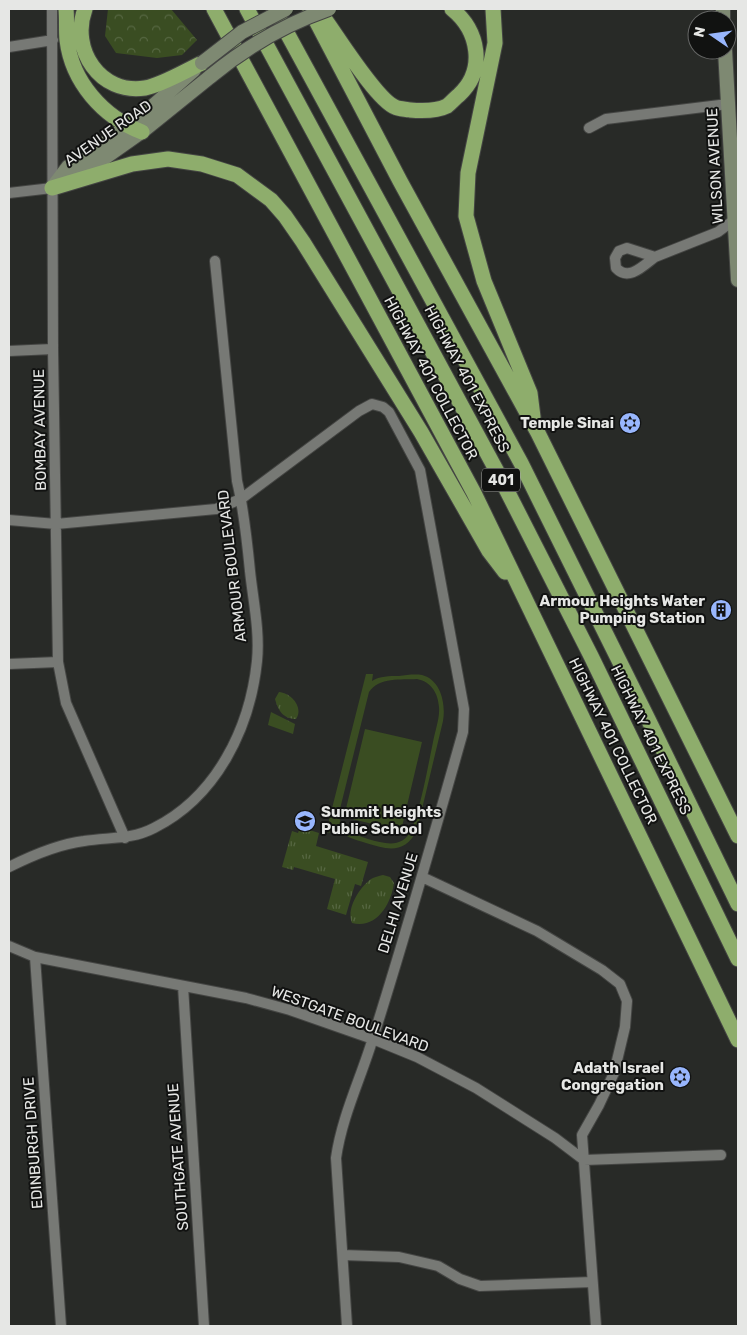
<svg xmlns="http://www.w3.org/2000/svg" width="747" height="1335" viewBox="0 0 747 1335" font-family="Rubik,sans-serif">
	<defs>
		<pattern id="forest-crowns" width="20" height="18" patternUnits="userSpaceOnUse" patternTransform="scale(1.25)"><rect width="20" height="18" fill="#3a4d22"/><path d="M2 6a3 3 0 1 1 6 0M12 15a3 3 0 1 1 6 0" fill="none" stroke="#566742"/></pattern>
		<pattern id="park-tufts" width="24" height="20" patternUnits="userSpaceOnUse" patternTransform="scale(1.25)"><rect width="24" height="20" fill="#3a4d22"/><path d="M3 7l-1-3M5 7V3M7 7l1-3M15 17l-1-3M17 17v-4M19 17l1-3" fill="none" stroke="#566742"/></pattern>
	</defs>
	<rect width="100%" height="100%" fill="#282a27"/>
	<path fill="url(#forest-crowns)" d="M108 9H171L197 40 182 55 157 58 116 53 105 36Z"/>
	<path fill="url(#park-tufts)" d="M279 692C291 693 304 707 296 719 283 719 278 710 275 699Z
		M271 712 295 724 293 734 268 725Z
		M300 827 319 833 316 846 368 862 361 886 355 884 346 915 327 909 335 879 294 867 293 870 282 867 292 831 298 833Z
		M383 875 390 877 394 883C391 904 377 929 352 923 346 909 359 888 371 879 374 877 379 876 383 875Z"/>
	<path fill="#3a4d22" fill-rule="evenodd" d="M366 674H373L372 681C380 676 389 676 399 676 406 675 415 674 422 675 441 680 446 704 443 721L417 830C405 854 388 850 366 843 353 839 344 837 336 826L334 833 326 832ZM417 679C432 682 438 694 439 707 440 718 435 731 433 742 427 771 422 801 412 829 402 849 386 844 368 839 354 834 339 831 339 813L369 692C379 677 401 680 417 679Z
		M365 729 422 742 401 831 344 817Z"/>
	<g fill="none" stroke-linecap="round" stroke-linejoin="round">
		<g stroke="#444543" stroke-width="12">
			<path id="street" d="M52 9 53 349 58 662 66 703 125 838
				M9 47 53 40
				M589 128 606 119 728 104
				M9 193 52 188
				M627 248 655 257C644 265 629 282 616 268L615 258 619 251Z
				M655 257 718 232 738 217
				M9 351 53 349
				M9 520 56 524 216 509 241 499 359 411 372 404 383 407 389 412 420 470 464 709 463 732C434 835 405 937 373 1038 361 1078 342 1116 336 1158L347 1326
				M9 664 58 662
				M9 867C31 856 59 844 84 841 109 837 131 840 154 828 216 797 250 729 257 661 260 631 253 600 250 571 247 540 244 510 237 481L215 261
				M422 877 537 931 602 970 620 984 627 1001 625 1027 614 1073 599 1105 582 1135 596 1326
				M9 946 35 957 246 998 290 1010 373 1039 417 1057 476 1088 555 1138 584 1160 721 1155
				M35 957 61 1326
				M183 986 204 1326
				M343 1255 399 1257 438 1266 460 1279 480 1286 592 1282"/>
		</g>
		<g stroke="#444543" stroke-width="16">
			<path id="secondary" d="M723 9V20
				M725 50 738 280
				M76 178 144 130 211 76
				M52 188 68 167 104 144 154 105 194 70"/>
		</g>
		<g stroke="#444543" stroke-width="17">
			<path id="highway" d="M66 9C67 19 66 30 67 40 72 82 103 117 142 132
				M85 9C70 49 100 95 145 88 162 85 185 71 202 63
				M214 9 474 493 738 1040
				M247 9 500 477 591 656 738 959
				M274 9 521 463 648 719 738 904
				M310 9 400 181 538 433 738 836
				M493 9 495 43 468 173 466 216 484 281 530 393 533 417
				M322 17 326 21C339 39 377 100 395 107 399 109 405 109 410 110 421 111 437 111 447 106 451 103 455 98 459 95 486 70 479 31 452 9
				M52 188 132 164 168 159 202 164 237 175 271 200 285 216 303 242 421 432 489 551 505 572"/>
		</g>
		<use href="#street" stroke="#777975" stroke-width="10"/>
		<use href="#secondary" stroke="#7e8972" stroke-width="14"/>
		<use href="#highway" stroke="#8ead6c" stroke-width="15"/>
		<g stroke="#444543" stroke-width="16" stroke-linecap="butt">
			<path id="secondary-bridge" d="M202 63 242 32 286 9
				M211 76C246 47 286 24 329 9"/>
		</g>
		<use href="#secondary-bridge" stroke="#7e8972" stroke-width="14"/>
	</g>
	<defs>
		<g id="synagogue-disc" transform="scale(1.125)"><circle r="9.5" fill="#98b6fd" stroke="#111211"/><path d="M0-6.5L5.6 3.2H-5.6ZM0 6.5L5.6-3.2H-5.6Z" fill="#111"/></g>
		<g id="building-disc" transform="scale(1.125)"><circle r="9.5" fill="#98b6fd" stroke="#111211"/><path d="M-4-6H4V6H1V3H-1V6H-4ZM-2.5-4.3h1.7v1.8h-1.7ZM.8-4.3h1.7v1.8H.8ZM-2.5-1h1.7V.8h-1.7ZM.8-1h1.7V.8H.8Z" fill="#111"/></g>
		<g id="school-disc" transform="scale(1.125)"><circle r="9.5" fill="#98b6fd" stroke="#111211"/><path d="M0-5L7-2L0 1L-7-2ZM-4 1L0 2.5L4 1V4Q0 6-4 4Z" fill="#111"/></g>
	</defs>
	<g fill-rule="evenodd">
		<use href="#synagogue-disc" x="630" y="423"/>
		<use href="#building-disc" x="721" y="610"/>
		<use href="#school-disc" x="305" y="821"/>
		<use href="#synagogue-disc" x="680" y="1077"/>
	</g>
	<g text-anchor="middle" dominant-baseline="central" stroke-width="4" stroke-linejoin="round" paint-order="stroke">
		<rect fill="#111211" stroke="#a6a7a5" stroke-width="1" x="482" y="468.5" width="38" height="23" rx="4"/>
		<g font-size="14" font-weight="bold" fill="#e6e7e5">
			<text x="501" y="480">401</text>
		</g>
		<g font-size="15" fill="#e6e7e5" stroke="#111211">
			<text transform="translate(108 133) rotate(-35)">AVENUE ROAD</text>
			<text transform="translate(715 166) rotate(-93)">WILSON AVENUE</text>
			<text transform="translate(431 378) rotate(62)">HIGHWAY 401 COLLECTOR</text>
			<text transform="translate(467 379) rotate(62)">HIGHWAY 401 EXPRESS</text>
			<text transform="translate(40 430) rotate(-91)">BOMBAY AVENUE</text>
			<text transform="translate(232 566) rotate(-97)">ARMOUR BOULEVARD</text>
			<text transform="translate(651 740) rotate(64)">HIGHWAY 401 EXPRESS</text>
			<text transform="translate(613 741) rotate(64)">HIGHWAY 401 COLLECTOR</text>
			<text transform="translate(398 903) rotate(-73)">DELHI AVENUE</text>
			<text transform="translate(350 1019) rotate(20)">WESTGATE BOULEVARD</text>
			<text transform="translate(33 1143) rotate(-94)">EDINBURGH DRIVE</text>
			<text transform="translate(178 1157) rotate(-94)">SOUTHGATE AVENUE</text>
		</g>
		<g font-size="15" font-weight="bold" fill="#e6e7e5" stroke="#111211" text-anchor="end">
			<text x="614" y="423">Temple Sinai</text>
			<text x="705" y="601">Armour Heights Water<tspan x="705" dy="17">Pumping Station</tspan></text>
			<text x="321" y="812" text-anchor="start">Summit Heights<tspan x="321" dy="17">Public School</tspan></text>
			<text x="664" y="1068">Adath Israel<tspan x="664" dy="17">Congregation</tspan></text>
		</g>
	</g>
	<rect width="747" height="1335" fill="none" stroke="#e6e7e5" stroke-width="20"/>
	<g transform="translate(712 35) rotate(283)"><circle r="24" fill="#111211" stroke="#666766"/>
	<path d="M0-4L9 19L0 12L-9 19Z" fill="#98b6fd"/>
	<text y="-8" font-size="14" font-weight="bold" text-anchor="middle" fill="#e6e7e5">N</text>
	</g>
</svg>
